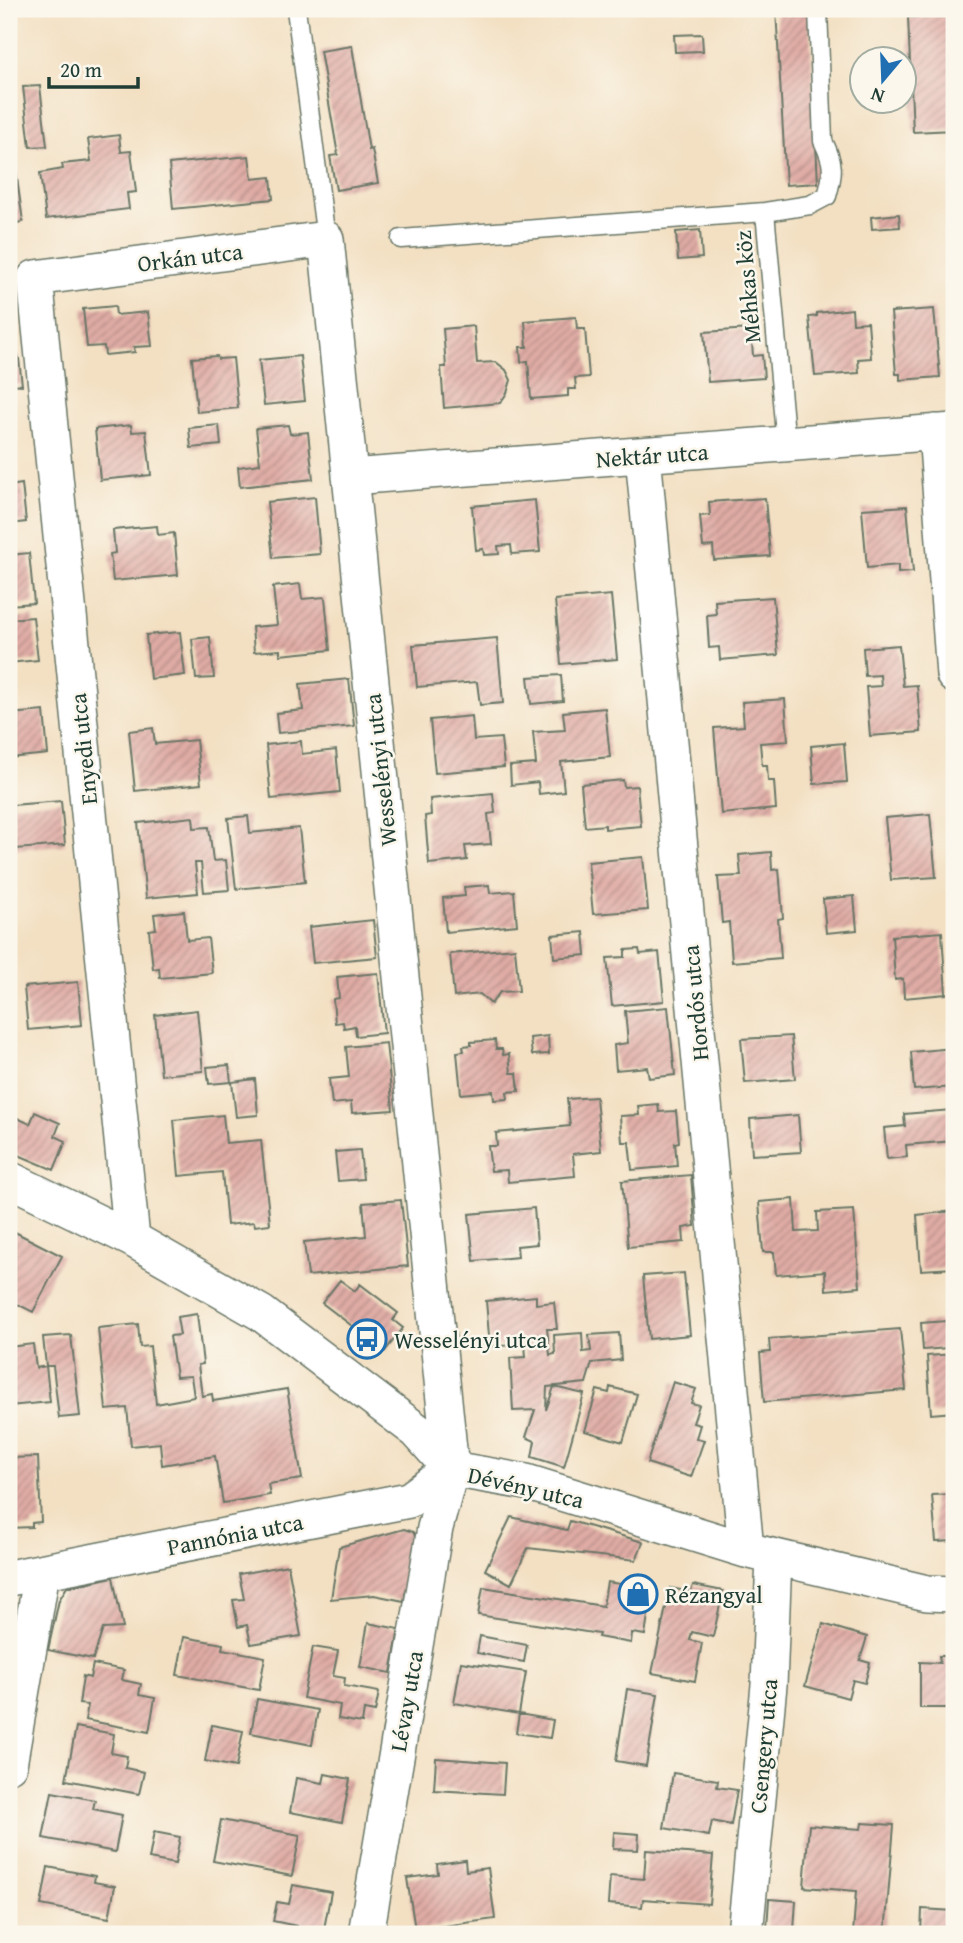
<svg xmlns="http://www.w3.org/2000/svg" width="963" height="1943" viewBox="0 0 963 1943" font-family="'Gentium Book Plus',serif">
	<defs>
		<pattern id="building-hatch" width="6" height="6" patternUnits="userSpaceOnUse" patternTransform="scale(1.75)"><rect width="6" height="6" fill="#e0aca5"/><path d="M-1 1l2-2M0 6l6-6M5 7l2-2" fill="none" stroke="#b58d87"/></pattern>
	</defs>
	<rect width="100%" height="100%" fill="#fbf7ec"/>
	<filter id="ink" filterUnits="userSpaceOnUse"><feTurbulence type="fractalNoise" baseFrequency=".0143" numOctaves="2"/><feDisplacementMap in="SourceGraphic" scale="14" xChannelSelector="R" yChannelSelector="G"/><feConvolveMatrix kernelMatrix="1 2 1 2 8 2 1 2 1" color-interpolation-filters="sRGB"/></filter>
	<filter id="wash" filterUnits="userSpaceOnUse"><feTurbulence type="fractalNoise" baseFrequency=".00686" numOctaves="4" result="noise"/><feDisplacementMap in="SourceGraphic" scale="28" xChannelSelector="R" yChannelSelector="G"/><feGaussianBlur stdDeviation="1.57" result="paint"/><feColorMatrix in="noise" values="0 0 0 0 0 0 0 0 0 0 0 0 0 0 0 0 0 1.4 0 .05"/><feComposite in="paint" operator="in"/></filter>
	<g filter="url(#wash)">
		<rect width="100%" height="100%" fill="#f3e0c3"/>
		<g id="blocks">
			<path fill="url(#building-hatch)" d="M776 9H809L818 183 786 185Z
				M954 15V130L913 132 908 17Z
				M702 34 703 51 675 52 674 35Z
				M352 46 369 150 372 149 378 183 336 190 330 156 338 155 320 51Z
				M40 86 47 146 30 147 23 87Z
				M119 135 121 152 131 151 136 192 127 193 129 209 46 219 40 173 63 169 62 164 91 161 88 139Z
				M249 156 252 179 271 177 273 199 173 209 169 164Z
				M16 171 23 222 9 224V172Z
				M899 214 900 227 872 229 871 217Z
				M700 230 702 258 678 260 676 232Z
				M115 306 116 315 148 312 152 346 134 347 135 352 105 355 104 346 87 347 83 309Z
				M852 309 853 323 868 322 871 358 858 359 859 373 815 376 809 317 817 316V313Z
				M934 309 940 377 900 380V374H896L891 312Z
				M576 317 577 329H585L589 377 575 378 576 389H568V396L531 399 528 361 521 362 520 347H527L525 321Z
				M474 326 477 363 496 362 506 370 511 380 507 393 500 403 444 408 441 367H446L443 329Z
				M751 329 753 356 762 355 764 378 708 382 704 332Z
				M9 337 13 342 19 359 22 385 9 384Z
				M217 356 218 359 233 358 238 408 197 412 192 358Z
				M300 356 305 401 264 405 259 360Z
				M131 425 132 432 146 431 151 475 100 480 95 429Z
				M219 425 221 445 191 448 189 428Z
				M288 425 290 434 308 432 313 479 240 487 238 467 260 464 256 428Z
				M22 484 26 522 9 524V486Z
				M315 497 320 554 273 558 267 502Z
				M765 498 770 556 714 560 713 546 703 547 700 516 710 515 709 502Z
				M535 500 540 552 512 554 511 545 498 546 499 554 484 555 483 549 476 550 472 506Z
				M907 506 913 572 898 573V565L867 568 862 509Z
				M157 526 158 535 174 533 178 575 113 581 110 554 115 553 113 530Z
				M29 553 34 603 9 605V555Z
				M300 584 302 599 325 597 330 650 280 655V650L254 652 252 627 277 625 273 587Z
				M611 595 617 659 561 664 555 600Z
				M773 597 778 655 720 660 719 647 709 648 707 615 716 614 715 601Z
				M33 617 38 660 9 663V619Z
				M180 632 185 675 150 679 146 635Z
				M210 637 214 678 196 679 192 639Z
				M497 638 503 703 480 705 477 682 417 687 413 645Z
				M899 645 903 686 917 685 921 732 870 736 866 687 881 686 880 675 865 676 863 648Z
				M561 675 563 701 531 704 528 677Z
				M349 679 354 726 278 733 276 713 303 710 300 684Z
				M785 699 788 741 760 743 762 765H767L768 781H774L776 809 721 814 714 728 744 726 742 702Z
				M605 708 610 757 561 762 564 791 539 794 538 782 511 785 510 766 536 764 533 732 565 730 563 712Z
				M44 711 48 754 9 758V714Z
				M472 716 474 740 501 738 504 767 435 773 430 720Z
				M153 728 155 744 196 740 201 784 135 791 129 731Z
				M301 741 302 754 336 750 340 792 271 799 266 745Z
				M844 743 847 782 814 784 811 746Z
				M623 780 624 787 637 786 641 826 605 829V825L585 827 581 784Z
				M493 793 495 813 488 814 491 844 465 846 467 860 429 864 425 816 431 815 430 799Z
				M61 801 65 845 16 849 12 805Z
				M930 814 936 877 891 880 885 818Z
				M248 816 250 833 299 828 305 882 236 889 228 818Z
				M193 817 194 828 209 827 213 861 226 860 229 890 204 892 201 863H195L198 893 146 898 138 823Z
				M771 852 772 870 779 869 783 918 778 919 781 958 732 962 729 922 722 923 718 877 741 876 739 855Z
				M643 857 648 910 593 914 588 862Z
				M489 885 490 893 514 891 517 925 446 932 443 898 465 896 464 887Z
				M854 896 857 930 826 933 823 899Z
				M184 911 187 940 208 938 212 973 160 978 159 968 153 969 149 930 156 929 154 914Z
				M373 920 377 957 313 963 309 927Z
				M584 932 586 955 554 958 552 935Z
				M942 932 946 994 904 998 903 979 895 980 892 936Z
				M515 948 519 991 500 992 491 1004 480 994 454 997 450 954Z
				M639 949 640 954 659 952 664 1001 612 1006 607 958 625 957V950Z
				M378 973 384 1033 356 1036 355 1026 344 1028 343 1022 335 1023 333 999 339 998 337 977Z
				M78 982 82 1025 28 1030 24 987Z
				M668 1007 675 1075 649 1078 647 1067 616 1070 614 1045 628 1043 625 1011Z
				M197 1010 203 1071 161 1075 155 1015Z
				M548 1036 549 1054 532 1055 530 1038Z
				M791 1036 795 1079 745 1083 741 1039Z
				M495 1040 496 1049H502L503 1055 509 1054 511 1073H517L519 1091 507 1092 508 1099 494 1100 493 1091 461 1094 457 1052 464 1051 463 1046 471 1045V1042Z
				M386 1043 393 1110 352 1113 351 1102 332 1104 329 1079 349 1077 346 1047Z
				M953 1048 954 1087 914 1090 911 1052Z
				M229 1065 231 1082 209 1084 207 1067Z
				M11 1077 15 1117 30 1124 35 1112 60 1123 55 1136 66 1141 54 1170 9 1151V1078Z
				M255 1079 258 1115 236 1117 232 1082Z
				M596 1097 601 1151 573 1154 575 1176 508 1182 507 1170 491 1171 488 1146H497L496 1133 570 1126 567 1099Z
				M658 1104 659 1112 676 1111 679 1142 675 1143 677 1166 632 1170 629 1142H622L620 1116 639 1115 638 1106Z
				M952 1110 954 1141 906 1145 907 1157 887 1159 884 1128 905 1126 904 1114Z
				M223 1115 226 1143 261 1140 270 1224 255 1226 254 1222 227 1225 222 1172 179 1176 174 1120Z
				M798 1115 801 1152 752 1155 750 1119Z
				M360 1150 363 1179 338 1181 335 1152Z
				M691 1175 695 1226 683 1228 684 1242 628 1247 622 1181Z
				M794 1199 796 1232 818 1231 817 1212 854 1210 860 1287 826 1290 825 1271 776 1275 774 1252H763L759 1202Z
				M401 1200 408 1266 308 1276 304 1242 366 1236 363 1203Z
				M534 1208 537 1244 517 1246 518 1257 474 1261 469 1214Z
				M954 1211V1268L921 1270 917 1215Z
				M9 1229 62 1256 33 1312 9 1300Z
				M684 1273 690 1335 649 1339 643 1276Z
				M340 1280 355 1291 360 1284 398 1313 393 1320 403 1328 385 1351 322 1303Z
				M536 1296V1304L554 1302 557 1329H547L550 1355 555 1354 554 1335 582 1333 583 1352 591 1351 589 1335 619 1333 621 1360 592 1363 586 1383 547 1387 546 1410 554 1387 584 1394 564 1467 532 1457 535 1441 526 1437 535 1410 513 1411 510 1358 526 1357 525 1344 490 1347 486 1301Z
				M197 1314 203 1364 198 1365 202 1396 212 1394 213 1401 287 1389 302 1479 268 1484 270 1495 223 1503 215 1456 162 1465 160 1443 131 1446 127 1408 106 1410 98 1328 138 1324 140 1347 150 1346 156 1404 194 1397 191 1376 176 1377 170 1336 180 1335 177 1317Z
				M946 1321 948 1348 923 1350 921 1323Z
				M900 1329 906 1390 764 1402 760 1353 770 1352 769 1339Z
				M71 1335 80 1416 59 1418 53 1366H46L43 1337Z
				M33 1344 36 1368 46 1366 50 1402 9 1406V1347Z
				M954 1354V1412L931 1414 927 1356Z
				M673 1382 696 1389 691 1403 699 1405 693 1423 700 1425 696 1438 704 1440 691 1477 647 1463Z
				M610 1387 637 1394 623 1442 585 1431 597 1390 609 1393Z
				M38 1457 41 1522 32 1523V1527L9 1528V1458Z
				M954 1494V1541L936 1542 932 1495Z
				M511 1517 567 1530 570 1521 643 1542 636 1560 528 1548 511 1584 485 1570Z
				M404 1529 413 1532 418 1541 410 1589 406 1590 404 1601 374 1595 331 1599 339 1547Z
				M288 1565 301 1636 251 1644 247 1625 238 1627 233 1600 244 1599 239 1574Z
				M113 1577 123 1628 103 1629 93 1659 48 1650 59 1600 67 1587Z
				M607 1582 652 1589 645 1635 632 1633 631 1643 598 1637 599 1634 478 1615 483 1587 603 1606Z
				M693 1585 723 1591 713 1637 692 1632 690 1640 702 1643 695 1681 652 1673 670 1588 691 1592Z
				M368 1623 399 1629 391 1673 360 1667Z
				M823 1624 867 1637 860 1660 870 1663 865 1683 853 1680 848 1698 805 1686Z
				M480 1636 527 1645 524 1662 477 1653Z
				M184 1637 223 1644 222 1649 265 1657 259 1690 177 1675Z
				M313 1647 338 1651 333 1676 345 1678 344 1686 379 1692 375 1712 364 1710 362 1723 338 1719 340 1705 303 1698Z
				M939 1656H954V1708H920V1662L940 1663Z
				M461 1662 526 1672 519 1714 553 1720 550 1738 516 1733 519 1714 454 1703Z
				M93 1664 124 1670 122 1680 141 1684 139 1695 155 1698 149 1732 85 1720 88 1705 79 1704 83 1676 90 1678Z
				M627 1689 658 1694 646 1766 616 1761Z
				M257 1699 318 1710 312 1745 251 1733Z
				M212 1725 243 1731 236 1767 205 1761Z
				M76 1727 114 1734 111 1753 127 1756 125 1768 144 1772 139 1794 66 1780Z
				M436 1758 505 1763 503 1794 434 1790Z
				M673 1773 718 1780 717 1787 737 1790 731 1825 712 1821 709 1836 664 1828Z
				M325 1774 350 1779 342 1822 290 1812 296 1778 323 1783Z
				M52 1792 95 1800 93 1809 122 1815 115 1852 43 1838Z
				M221 1820 300 1835 292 1876 213 1861Z
				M862 1823 894 1825 885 1934H853L856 1891 804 1887 809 1825 861 1829Z
				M154 1832 180 1837 175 1864 149 1859Z
				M614 1832 639 1834 638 1850 613 1849Z
				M646 1850 713 1855 709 1904 643 1899 642 1907 608 1904 610 1876 644 1879Z
				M465 1860 466 1871 488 1868 495 1919 415 1930 407 1878 438 1874 437 1864Z
				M48 1867 95 1876 94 1882 115 1886 109 1918 41 1905Z
				M293 1885 331 1892 323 1934H296L297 1926 273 1921 277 1902 289 1904Z
				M769 1899 796 1901 794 1930 767 1928Z
				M922 1909 954 1911V1934H921Z"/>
		</g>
	</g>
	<g filter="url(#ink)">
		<use href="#blocks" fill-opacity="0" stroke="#697666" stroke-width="2"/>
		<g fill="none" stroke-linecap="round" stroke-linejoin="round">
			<g stroke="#697666" stroke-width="21">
				<path id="lane" d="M296 9 326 239
					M765 212 786 445
					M401 239 765 212 810 205 827 196C834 172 834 163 823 141L818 9"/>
			</g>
			<g stroke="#697666" stroke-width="38">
				<path id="street" d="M936 432 954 675
					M643 455 746 1550
					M350 477 954 431
					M9 1179 132 1239 261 1313 417 1431 451 1469 526 1482 746 1550 927 1593 954 1594
					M132 1239 35 278 326 239 451 1469 435 1528 366 1934
					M9 1578 409 1500 451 1469
					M9 1765 42 1572
					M745 1934 769 1685 774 1557"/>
			</g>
			<use href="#lane" stroke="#fff" stroke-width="18"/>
			<use href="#street" stroke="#fff" stroke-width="35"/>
		</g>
	</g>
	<defs>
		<g id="bus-ring" transform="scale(2.0125)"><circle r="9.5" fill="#fbf7ec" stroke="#1f6fb2" stroke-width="1.5"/><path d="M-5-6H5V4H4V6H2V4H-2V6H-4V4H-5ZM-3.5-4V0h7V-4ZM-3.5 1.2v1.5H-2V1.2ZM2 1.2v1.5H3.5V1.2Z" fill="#1f6fb2"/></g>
		<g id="shop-ring" transform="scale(2.0125)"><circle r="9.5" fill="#fbf7ec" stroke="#1f6fb2" stroke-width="1.5"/><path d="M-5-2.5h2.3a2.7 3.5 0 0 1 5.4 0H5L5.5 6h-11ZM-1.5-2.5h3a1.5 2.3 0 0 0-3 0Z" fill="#1f6fb2"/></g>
	</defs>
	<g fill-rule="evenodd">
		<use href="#bus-ring" x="367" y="1339"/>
		<use href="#shop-ring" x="638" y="1594"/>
	</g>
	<g text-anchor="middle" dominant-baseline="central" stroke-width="5" stroke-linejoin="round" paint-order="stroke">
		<g font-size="23" fill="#1f3d34" stroke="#fbf7ec">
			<text transform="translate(190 257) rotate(-7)">Orkán utca</text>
			<text transform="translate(747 287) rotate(-95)">Méhkas köz</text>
			<text transform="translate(652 455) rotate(-4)">Nektár utca</text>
			<text transform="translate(83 749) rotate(-96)">Enyedi utca</text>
			<text transform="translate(380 770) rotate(-96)">Wesselényi utca</text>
			<text transform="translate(695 1003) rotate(-95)">Hordós utca</text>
			<text transform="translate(526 1487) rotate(13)">Dévény utca</text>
			<text transform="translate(235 1534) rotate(-11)">Pannónia utca</text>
			<text transform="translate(406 1701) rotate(-80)">Lévay utca</text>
			<text transform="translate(763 1746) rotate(-85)">Csengery utca</text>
		</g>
		<g font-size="23" fill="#1f3d34" stroke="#fbf7ec" text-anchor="start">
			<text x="394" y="1339">Wesselényi utca</text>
			<text x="665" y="1594">Rézangyal</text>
		</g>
	</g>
	<rect width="963" height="1943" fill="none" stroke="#fbf7ec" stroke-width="35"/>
	<g transform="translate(883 80) rotate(199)"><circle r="33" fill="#fbf7ec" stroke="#a3ada2" stroke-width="2"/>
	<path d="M0-5L12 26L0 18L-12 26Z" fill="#1f6fb2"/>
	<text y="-10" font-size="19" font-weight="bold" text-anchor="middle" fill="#1f3d34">N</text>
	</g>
	<path d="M49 77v10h89v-10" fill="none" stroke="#1f3d34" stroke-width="3.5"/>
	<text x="60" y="77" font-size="21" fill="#1f3d34" stroke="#fbf7ec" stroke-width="5" paint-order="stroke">20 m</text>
</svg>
